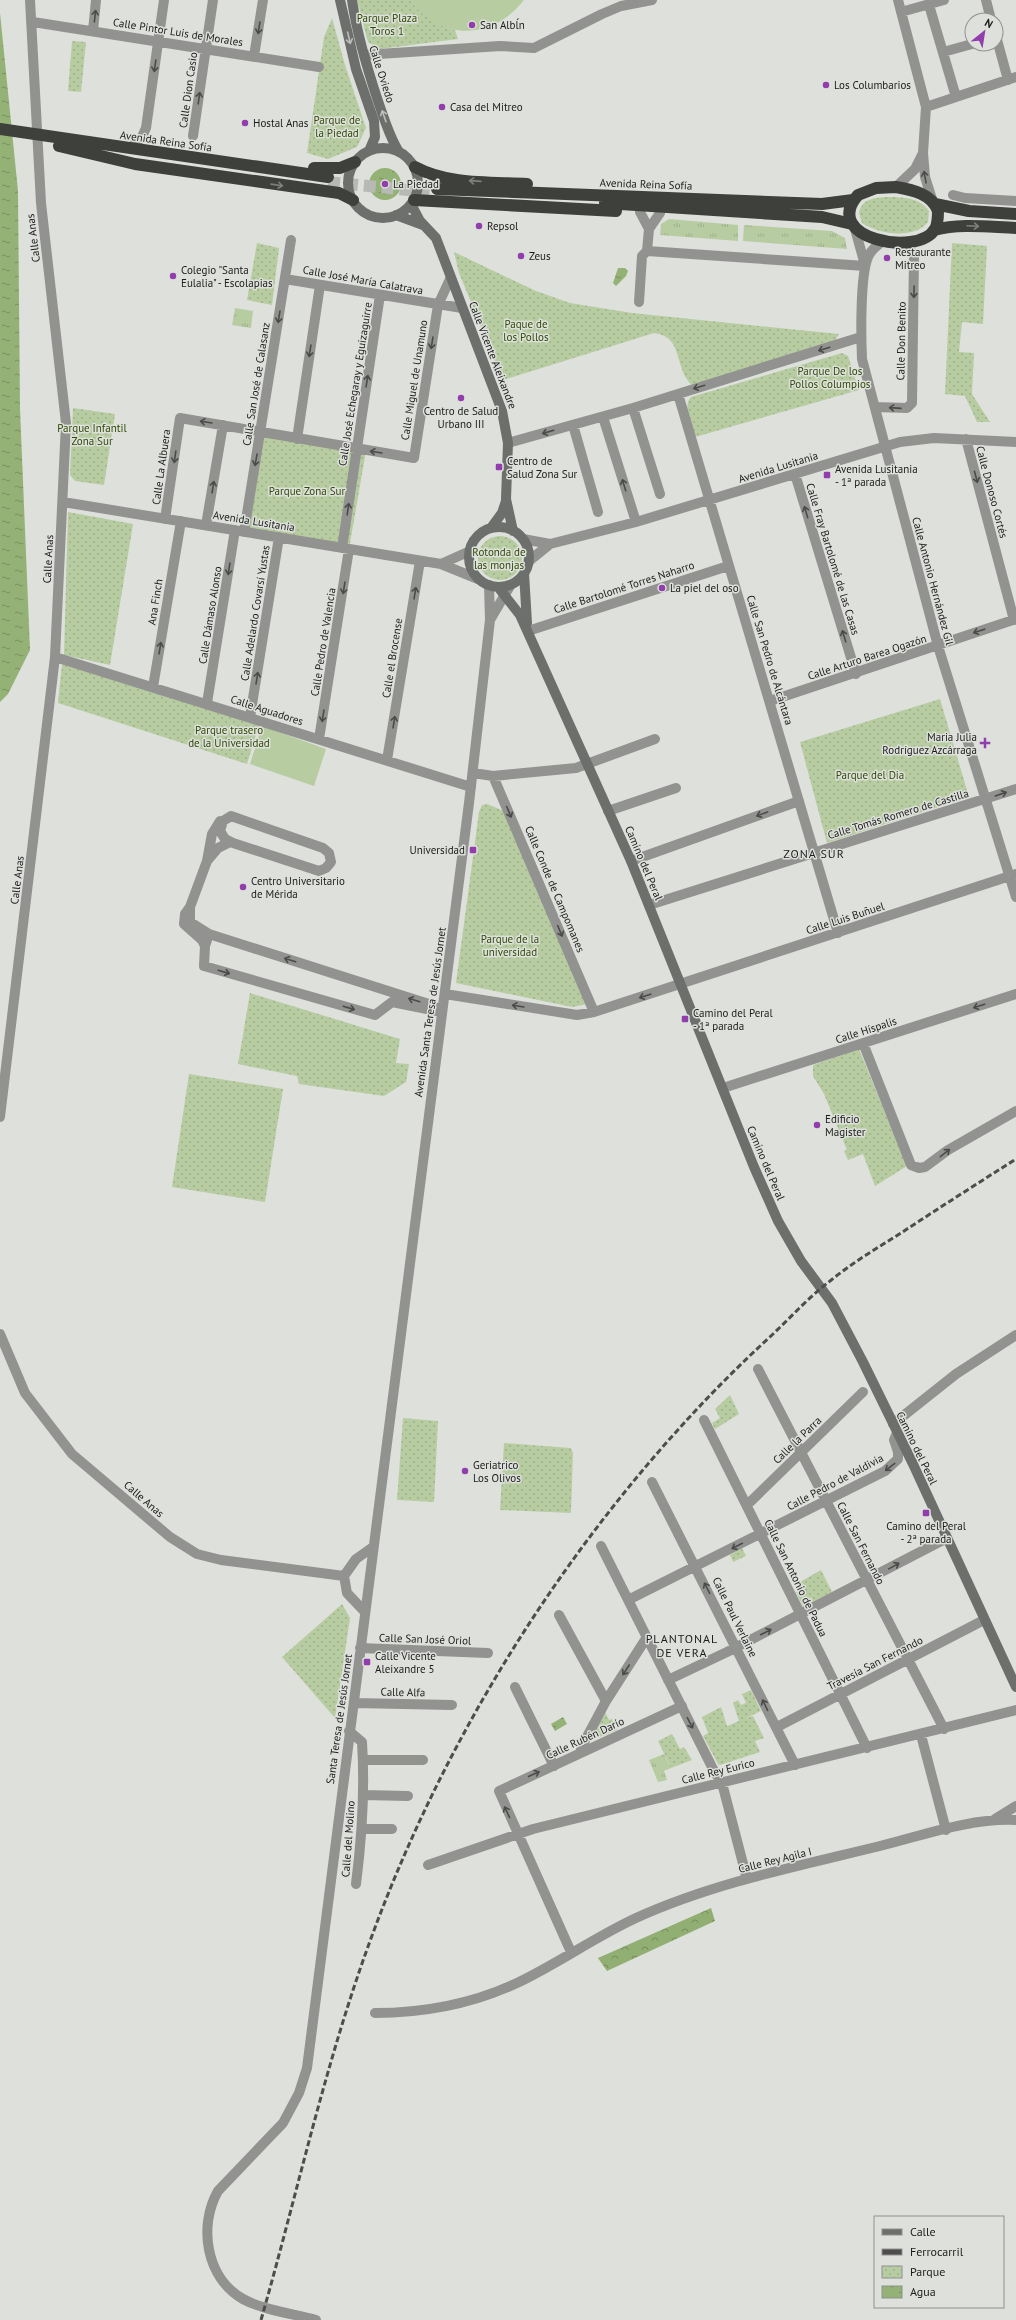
<svg xmlns="http://www.w3.org/2000/svg" width="1016" height="2320" viewBox="0 0 1016 2320" font-family="'PT Sans',sans-serif">
	<defs>
		<pattern id="grass-tufts" width="24" height="20" patternUnits="userSpaceOnUse"><rect width="24" height="20" fill="#b7cda1"/><path d="M3 7l-1-3M5 7V3M7 7l1-3M15 17l-1-3M17 17v-4M19 17l1-3" fill="none" stroke="#9daf8a"/></pattern>
		<pattern id="forest-crowns" width="20" height="18" patternUnits="userSpaceOnUse"><rect width="20" height="18" fill="#92af73"/><path d="M2 6a3 3 0 1 1 6 0M12 15a3 3 0 1 1 6 0" fill="none" stroke="#768e5e"/></pattern>
		<pattern id="park-dots" width="8" height="8" patternUnits="userSpaceOnUse"><rect width="8" height="8" fill="#b7cda1"/><path d="M2 2h.1M6 6h.1" fill="none" stroke="#9daf8a" stroke-width="1.8" stroke-linecap="round"/></pattern>
		<pattern id="water-ripples" width="26" height="14" patternUnits="userSpaceOnUse"><rect width="26" height="14" fill="#94b275"/><path d="M2 4q2-2 4 0t4 0M15 11q2-2 4 0t4 0" fill="none" stroke="#78905f"/></pattern>
	</defs>
	<rect width="100%" height="100%" fill="#dee0dc"/>
	<path fill="url(#grass-tufts)" d="M669 219 738 225V241L660 235 661 224Z
		M744 225 832 231 845 238 847 249 743 241Z
		M235 308 253 311 251 328 232 325Z
		M664 1754 671 1768 664 1771 667 1780 658 1782 649 1760Z"/>
	<path fill="url(#forest-crowns)" d="M711 1908 715 1921 607 1971 598 1958Z"/>
	<path fill="url(#park-dots)" d="M357 0H410C423 16 436 24 455 30L458 39 380 49 368 42Z
		M332 18 345 65 366 128 357 147 328 159 307 153 324 37Z
		M72 41 86 42 81 92 68 91Z
		M885 197C901 197 920 197 929 211L928 222C914 240 879 234 862 223L859 213C862 199 873 198 885 197Z
		M257 243 279 248 272 305 247 300Z
		M952 243 987 246 983 324 962 322 959 352 974 353 972 394 990 422H977L965 396 945 394Z
		M454 252 536 291 570 303 632 313 839 334 835 341 692 385C674 370 684 336 654 333L503 380 459 273Z
		M842 353 848 356 859 390 695 437C692 425 682 406 691 397Z
		M73 408 115 414 104 485 75 481 70 475Z
		M261 432 366 451 349 549 244 532Z
		M68 512 133 524 110 665 64 655Z
		M478 558a22 22 0 1 1 44 0a22 22 0 1 1-44 0Z
		M62 664 259 725 247 764 58 703Z
		M940 699 969 797 827 843 800 742Z
		M487 804 504 811 588 1004 572 1007 456 983 479 812 482 805Z
		M250 993 400 1039 396 1063 409 1064 406 1082 384 1096 299 1084 297 1076 238 1064Z
		M859 1049 907 1166 875 1186 863 1154 848 1160 844 1151 847 1150 824 1094 813 1076V1065Z
		M189 1074 283 1089 265 1202 172 1187Z
		M730 1395 739 1414 715 1429 712 1423 720 1418 715 1409Z
		M403 1418 438 1421 434 1502 397 1500Z
		M504 1443 571 1448 573 1453 571 1513 500 1510Z
		M742 1548 746 1556 733 1562 730 1555Z
		M821 1570 832 1592 803 1607 796 1592 803 1589 800 1582Z
		M342 1604 350 1618 335 1718 282 1657Z
		M751 1690 761 1711 746 1718 753 1716 764 1738 755 1741 760 1752 720 1765 718 1764 703 1736 708 1733 702 1717 721 1707 727 1726 739 1721 733 1703 738 1700 741 1705 746 1703 742 1694Z
		M605 1712 609 1720 612 1719 617 1730 590 1741Z
		M672 1734 680 1749 684 1747 692 1760 671 1768 658 1741Z"/>
	<path fill="#b7cda1" d="M410 0H524C493 40 441 42 410 0Z
		M262 726 326 749 314 786 250 764Z"/>
	<path fill="url(#water-ripples)" d="M0 13 18 191 20 409 30 650 8 694 0 702Z
		M369 184a16 16 0 1 1 32 0a16 16 0 1 1-32 0Z
		M618 268H625L628 271 626 276 616 286 613 283Z
		M563 1717 567 1724 555 1731 551 1724Z"/>
	<g fill="none" stroke-linecap="round" stroke-linejoin="round">
		<path stroke="#b7b9b5" stroke-width="12" stroke-dasharray="12 6" stroke-linecap="butt" d="M328 182 438 193"/>
		<path stroke="#929391" stroke-width="10" d="M898 0 926 107 923 153 925 177 932 199
			M986 0 991 20
			M929 5 956 97
			M901 12 944 0
			M33 22 319 67
			M93 31 96 0
			M996 36 1008 80
			M943 52 972 44
			M364 55 500 46 534 48 602 14 621 6 652 0
			M254 56 263 0
			M926 107 1016 77
			M193 136 213 0
			M135 143 141 139 146 128 164 0
			M896 187 915 169 923 153
			M953 195 965 198 1016 201
			M640 212 649 229
			M855 229 865 265
			M883 241C877 246 871 249 868 257 860 276 861 336 862 359L938 646 1016 897
			M647 251 649 229 660 213
			M285 279 462 308
			M639 302 642 256 647 251 865 266
			M678 394 838 933
			M875 407 907 408 912 403 914 256 905 242
			M633 408 660 494
			M603 417 636 522
			M573 425 598 512
			M297 439 320 285
			M966 439 1014 620
			M508 443 633 408 861 337
			M795 474 856 674
			M63 502 441 564 478 579
			M165 519 180 418 414 458 438 305 450 279
			M206 525 223 425
			M244 532 291 240
			M523 539 550 544 636 522 900 442 934 438 1016 442
			M342 548 380 295
			M529 561 550 544
			M441 564 470 551
			M490 620 510 586
			M528 631 728 566
			M55 657 471 787
			M153 687 181 521
			M770 701 1016 619
			M207 703 235 530
			M250 717 279 537
			M319 739 349 549
			M387 760 420 561
			M473 773 493 776 576 768 655 739
			M493 776 594 1012
			M608 811 676 788
			M231 816 323 848 329 853 331 862 326 868 319 871 233 843 225 839 220 831 223 821Z
			M207 861 218 848 230 842
			M631 861 799 801
			M649 905 1016 789
			M190 907V922L209 934 432 1005 442 1012 392 1002 375 1015 204 966 205 946 209 934
			M205 946 202 940 184 924 185 914 190 907 207 861 212 834 220 821
			M445 994 577 1015 594 1012 1016 874
			M863 1043 911 1165 919 1168 925 1167 948 1150 1016 1111
			M723 1088 1016 994
			M0 1117 55 657 66 423 41 203 30 0
			M0 1334 25 1393 72 1454 170 1537 197 1554 221 1560 344 1576
			M758 1369 944 1729
			M704 1420 867 1748
			M893 1424 956 1374 1016 1335
			M652 1482 795 1765
			M747 1505 863 1392
			M601 1546 715 1773 722 1783 747 1879
			M628 1600 885 1471 898 1459V1452L894 1440 897 1433
			M365 1612 347 1593 344 1576 356 1559 373 1547
			M559 1615 606 1701
			M360 1648 488 1653
			M668 1680 727 1652 947 1538
			M515 1687 554 1766
			M354 1703 452 1705
			M777 1727 984 1620
			M349 1731 362 1742C365 1789 362 1837 356 1884
			M921 1735 946 1830
			M580 1753 582 1746 606 1701 647 1637
			M363 1760H423
			M363 1795 408 1796
			M995 1819 1016 1806
			M362 1829H392
			M428 1865 533 1829 1016 1710
			M571 1952 499 1791 682 1706
			M375 2013C424 2013 472 2004 517 1983 557 1964 595 1937 636 1918 713 1883 798 1866 880 1846 924 1835 970 1818 1016 1820
			M316 2320C294 2314 263 2310 243 2299 206 2278 198 2226 218 2191L283 2123 299 2093 307 2068 469 803 490 620 489 585"/>
		<path stroke="#6d6f6c" stroke-width="10" d="M340 0 356 69 374 121 375 137 369 151
			M352 0C357 35 367 68 378 101 384 118 389 136 399 152
			M348 183a35 35 0 1 1 70 0a35 35 0 1 1-70 0Z
			M411 204 420 221 436 238 502 411 508 443 506 499 513 531
			M396 215 423 225
			M469 557a30 30 0 1 1 60 0a30 30 0 1 1-60 0Z
			M491 528 502 513 506 501
			M524 573 527 623
			M498 587 520 615 631 861 754 1167 778 1221 801 1261 832 1303 863 1362 913 1464 1016 1687"/>
		<path stroke="#3e403c" stroke-width="12" d="M0 129 328 177
			M59 146 135 164 339 193 353 200
			M415 167C448 185 490 182 527 184
			M314 168H340L355 162
			M896 187C913 190 932 194 938 211 938 217 938 224 935 229 918 258 820 238 858 195L876 188Z
			M437 189 822 204 853 200
			M414 200 616 211
			M605 203 822 217 852 224
			M935 204 969 211 1016 214
			M934 230C961 223 988 227 1016 228"/>
		<path stroke="#4c4d4c" stroke-width="3" stroke-dasharray="6 3" stroke-linecap="butt" d="M261 2320C298 2191 326 2059 373 1933 455 1711 597 1495 772 1335 791 1317 809 1297 830 1281 852 1263 877 1248 901 1233 939 1208 978 1183 1016 1159"/>
	</g>
	<defs><path id="oneway-shaft" d="M-6 0H5M1.5-3L5.5 0L1.5 3" fill="none" stroke-width="1.6" stroke-linecap="round" stroke-linejoin="round"/></defs>
	<g stroke="#4b4c4a">
		<use href="#oneway-shaft" transform="translate(95 16) rotate(-84)"/>
		<use href="#oneway-shaft" transform="translate(259 28) rotate(99)"/>
		<use href="#oneway-shaft" transform="translate(155 66) rotate(98)"/>
		<use href="#oneway-shaft" transform="translate(199 98) rotate(-82)"/>
		<use href="#oneway-shaft" transform="translate(925 177) rotate(-100)"/>
		<use href="#oneway-shaft" transform="translate(914 292) rotate(91)"/>
		<use href="#oneway-shaft" transform="translate(279 317) rotate(99)"/>
		<use href="#oneway-shaft" transform="translate(432 343) rotate(99)"/>
		<use href="#oneway-shaft" transform="translate(824 349) rotate(163)"/>
		<use href="#oneway-shaft" transform="translate(310 351) rotate(99)"/>
		<use href="#oneway-shaft" transform="translate(367 381) rotate(-81)"/>
		<use href="#oneway-shaft" transform="translate(699 387) rotate(163)"/>
		<use href="#oneway-shaft" transform="translate(895 408) rotate(-176)"/>
		<use href="#oneway-shaft" transform="translate(206 422) rotate(-171)"/>
		<use href="#oneway-shaft" transform="translate(548 432) rotate(164)"/>
		<use href="#oneway-shaft" transform="translate(376 452) rotate(-171)"/>
		<use href="#oneway-shaft" transform="translate(175 457) rotate(98)"/>
		<use href="#oneway-shaft" transform="translate(256 460) rotate(100)"/>
		<use href="#oneway-shaft" transform="translate(976 477) rotate(75)"/>
		<use href="#oneway-shaft" transform="translate(624 485) rotate(-107)"/>
		<use href="#oneway-shaft" transform="translate(213 487) rotate(-81)"/>
		<use href="#oneway-shaft" transform="translate(348 509) rotate(-82)"/>
		<use href="#oneway-shaft" transform="translate(806 512) rotate(-107)"/>
		<use href="#oneway-shaft" transform="translate(229 569) rotate(99)"/>
		<use href="#oneway-shaft" transform="translate(344 588) rotate(99)"/>
		<use href="#oneway-shaft" transform="translate(415 593) rotate(-81)"/>
		<use href="#oneway-shaft" transform="translate(979 631) rotate(162)"/>
		<use href="#oneway-shaft" transform="translate(844 636) rotate(-107)"/>
		<use href="#oneway-shaft" transform="translate(160 648) rotate(-81)"/>
		<use href="#oneway-shaft" transform="translate(257 678) rotate(-81)"/>
		<use href="#oneway-shaft" transform="translate(323 716) rotate(99)"/>
		<use href="#oneway-shaft" transform="translate(394 722) rotate(-81)"/>
		<use href="#oneway-shaft" transform="translate(1001 794) rotate(-19)"/>
		<use href="#oneway-shaft" transform="translate(509 812) rotate(67)"/>
		<use href="#oneway-shaft" transform="translate(762 814) rotate(160)"/>
		<use href="#oneway-shaft" transform="translate(560 931) rotate(67)"/>
		<use href="#oneway-shaft" transform="translate(290 960) rotate(-162)"/>
		<use href="#oneway-shaft" transform="translate(224 972) rotate(16)"/>
		<use href="#oneway-shaft" transform="translate(645 996) rotate(162)"/>
		<use href="#oneway-shaft" transform="translate(414 1000) rotate(-163)"/>
		<use href="#oneway-shaft" transform="translate(518 1006) rotate(-171)"/>
		<use href="#oneway-shaft" transform="translate(979 1006) rotate(162)"/>
		<use href="#oneway-shaft" transform="translate(349 1008) rotate(16)"/>
		<use href="#oneway-shaft" transform="translate(945 1153) rotate(-38)"/>
		<use href="#oneway-shaft" transform="translate(890 1467) rotate(142)"/>
		<use href="#oneway-shaft" transform="translate(737 1546) rotate(153)"/>
		<use href="#oneway-shaft" transform="translate(894 1566) rotate(-29)"/>
		<use href="#oneway-shaft" transform="translate(707 1588) rotate(-117)"/>
		<use href="#oneway-shaft" transform="translate(766 1632) rotate(-27)"/>
		<use href="#oneway-shaft" transform="translate(626 1670) rotate(123)"/>
		<use href="#oneway-shaft" transform="translate(765 1705) rotate(-116)"/>
		<use href="#oneway-shaft" transform="translate(690 1723) rotate(63)"/>
		<use href="#oneway-shaft" transform="translate(534 1774) rotate(-24)"/>
		<use href="#oneway-shaft" transform="translate(507 1812) rotate(-115)"/>
	</g>
	<g stroke="#bcbeba">
		<use href="#oneway-shaft" transform="translate(349 38) rotate(77)"/>
		<use href="#oneway-shaft" transform="translate(384 116) rotate(-109)"/>
	</g>
	<g stroke="#7e807c">
		<use href="#oneway-shaft" transform="translate(475 181) rotate(-176)"/>
		<use href="#oneway-shaft" transform="translate(277 185) rotate(8)"/>
		<use href="#oneway-shaft" transform="translate(973 226) rotate(3)"/>
	</g>
	<g fill="#913dab" stroke="#dee0dc" stroke-width="1.5">
		<circle cx="472" cy="25" r="4"/>
		<circle cx="826" cy="85" r="4"/>
		<circle cx="442" cy="107" r="4"/>
		<circle cx="245" cy="123" r="4"/>
		<circle cx="385" cy="184" r="4"/>
		<circle cx="479" cy="226" r="4"/>
		<circle cx="521" cy="256" r="4"/>
		<circle cx="887" cy="258" r="4"/>
		<circle cx="173" cy="276" r="4"/>
		<circle cx="461" cy="398" r="4"/>
		<rect x="495" y="463" width="8" height="8" rx="2"/>
		<rect x="823" y="471" width="8" height="8" rx="2"/>
		<circle cx="662" cy="588" r="4"/>
		<path d="M983 737h4v4h4v4h-4v4h-4v-4h-4v-4h4z"/>
		<rect x="469" y="846" width="8" height="8" rx="2"/>
		<circle cx="243" cy="887" r="4"/>
		<rect x="681" y="1015" width="8" height="8" rx="2"/>
		<circle cx="817" cy="1125" r="4"/>
		<circle cx="465" cy="1471" r="4"/>
		<rect x="922" y="1509" width="8" height="8" rx="2"/>
		<rect x="363" y="1658" width="8" height="8" rx="2"/>
	</g>
	<g text-anchor="middle" dominant-baseline="central" stroke-width="3" stroke-linejoin="round" paint-order="stroke">
		<g font-size="11" fill="#2f4904" stroke="#dee0dc">
			<text x="387" y="18">Parque Plaza<tspan x="387" dy="13">Toros 1</tspan></text>
			<text x="337" y="120">Parque de<tspan x="337" dy="13">la Piedad</tspan></text>
			<text x="526" y="324">Paque de<tspan x="526" dy="13">los Pollos</tspan></text>
			<text x="830" y="371">Parque De los<tspan x="830" dy="13">Pollos Columpios</tspan></text>
			<text x="92" y="428">Parque Infantil<tspan x="92" dy="13">Zona Sur</tspan></text>
			<text x="307" y="491">Parque Zona Sur</text>
			<text x="499" y="552">Rotonda de<tspan x="499" dy="13">las monjas</tspan></text>
			<text x="229" y="730">Parque trasero<tspan x="229" dy="13">de la Universidad</tspan></text>
			<text x="870" y="775">Parque del Dia</text>
			<text x="510" y="939">Parque de la<tspan x="510" dy="13">universidad</tspan></text>
		</g>
		<g font-size="11" fill="#1b1c1b" stroke="#dee0dc" text-anchor="start">
			<text x="480" y="25">San Albĺn</text>
			<text x="834" y="85">Los Columbarios</text>
			<text x="450" y="107">Casa del Mitreo</text>
			<text x="253" y="123">Hostal Anas</text>
			<text x="393" y="184">La Piedad</text>
			<text x="487" y="226">Repsol</text>
			<text x="895" y="252">Restaurante<tspan x="895" dy="13">Mitreo</tspan></text>
			<text x="529" y="256">Zeus</text>
			<text x="181" y="270">Colegio "Santa<tspan x="181" dy="13">Eulalia" - Escolapias</tspan></text>
			<text x="461" y="411" text-anchor="middle">Centro de Salud<tspan x="461" dy="13">Urbano III</tspan></text>
			<text x="507" y="461">Centro de<tspan x="507" dy="13">Salud Zona Sur</tspan></text>
			<text x="835" y="469">Avenida Lusitania<tspan x="835" dy="13">- 1ª parada</tspan></text>
			<text x="670" y="588">La piel del oso</text>
			<text x="977" y="737" text-anchor="end">Maria Julia<tspan x="977" dy="13">Rodríguez Azcárraga</tspan></text>
			<text x="465" y="850" text-anchor="end">Universidad</text>
			<text x="251" y="881">Centro Universitario<tspan x="251" dy="13">de Mérida</tspan></text>
			<text x="693" y="1013">Camino del Peral<tspan x="693" dy="13">- 1ª parada</tspan></text>
			<text x="825" y="1119">Edificio<tspan x="825" dy="13">Magister</tspan></text>
			<text x="473" y="1465">Geriatrico<tspan x="473" dy="13">Los Olivos</tspan></text>
			<text x="926" y="1526" text-anchor="middle">Camino del Peral<tspan x="926" dy="13">- 2ª parada</tspan></text>
			<text x="375" y="1656">Calle Vicente<tspan x="375" dy="13">Aleixandre 5</tspan></text>
		</g>
		<g font-size="11" fill="#1b1c1b" stroke="#dee0dc">
			<text transform="translate(178 32) rotate(9)">Calle Pintor Luis de Morales</text>
			<text transform="translate(382 74) rotate(72)">Calle Oviedo</text>
			<text transform="translate(188 90) rotate(-82)">Calle Dion Casio</text>
			<text transform="translate(166 141) rotate(8)">Avenida Reina Sofía</text>
			<text transform="translate(646 184) rotate(2)">Avenida Reina Sofía</text>
			<text transform="translate(33 238) rotate(-97)">Calle Anas</text>
			<text transform="translate(363 280) rotate(10)">Calle José María Calatrava</text>
			<text transform="translate(901 341) rotate(-89)">Calle Don Benito</text>
			<text transform="translate(493 355) rotate(69)">Calle Vicente Aleixandre</text>
			<text transform="translate(414 380) rotate(-81)">Calle Miguel de Unamuno</text>
			<text transform="translate(256 384) rotate(-81)">Calle San José de Calasanz</text>
			<text transform="translate(355 384) rotate(-81)">Calle José Echegaray y Eguizaguirre</text>
			<text transform="translate(161 467) rotate(-82)">Calle La Albuera</text>
			<text transform="translate(778 467) rotate(-17)">Avenida Lusitania</text>
			<text transform="translate(992 492) rotate(75)">Calle Donoso Cortés</text>
			<text transform="translate(254 521) rotate(9)">Avenida Lusitania</text>
			<text transform="translate(48 559) rotate(-87)">Calle Anas</text>
			<text transform="translate(833 559) rotate(73)">Calle Fray Bartolomé de las Casas</text>
			<text transform="translate(933 581) rotate(75)">Calle Antonio Hernández Gil</text>
			<text transform="translate(624 587) rotate(-18)">Calle Bartolomé Torres Naharro</text>
			<text transform="translate(155 602) rotate(-81)">Ana Finch</text>
			<text transform="translate(255 613) rotate(-81)">Calle Adelardo Covarsí Yustas</text>
			<text transform="translate(210 615) rotate(-81)">Calle Dámaso Alonso</text>
			<text transform="translate(323 642) rotate(-81)">Calle Pedro de Valencia</text>
			<text transform="translate(867 657) rotate(-18)">Calle Arturo Barea Ogazón</text>
			<text transform="translate(392 658) rotate(-81)">Calle el Brocense</text>
			<text transform="translate(770 660) rotate(73)">Calle San Pedro de Alcántara</text>
			<text transform="translate(267 710) rotate(18)">Calle Aguadores</text>
			<text transform="translate(898 814) rotate(-17)">Calle Tomás Romero de Castilla</text>
			<text transform="translate(644 863) rotate(67)">Camino del Peral</text>
			<text transform="translate(17 880) rotate(-83)">Calle Anas</text>
			<text transform="translate(555 889) rotate(67)">Calle Conde de Campomanes</text>
			<text transform="translate(845 918) rotate(-18)">Calle Luis Buñuel</text>
			<text transform="translate(430 1012) rotate(-82)">Avenida Santa Teresa de Jesús Jornet</text>
			<text transform="translate(866 1030) rotate(-18)">Calle Híspalis</text>
			<text transform="translate(766 1163) rotate(67)">Camino del Peral</text>
			<text transform="translate(797 1440) rotate(-44)">Calle la Parra</text>
			<text transform="translate(917 1448) rotate(64)">Camino del Peral</text>
			<text transform="translate(835 1482) rotate(-28)">Calle Pedro de Valdivia</text>
			<text transform="translate(144 1499) rotate(41)">Calle Anas</text>
			<text transform="translate(861 1543) rotate(63)">Calle San Fernando</text>
			<text transform="translate(796 1578) rotate(64)">Calle San Antonio de Padua</text>
			<text transform="translate(735 1617) rotate(64)">Calle Paul Verlaine</text>
			<text transform="translate(425 1639) rotate(2)">Calle San José Oriol</text>
			<text transform="translate(875 1663) rotate(-27)">Travesía San Fernando</text>
			<text transform="translate(403 1692) rotate(1)">Calle Alfa</text>
			<text transform="translate(339 1719) rotate(-82)">Santa Teresa de Jesús Jornet</text>
			<text transform="translate(585 1738) rotate(-25)">Calle Rubén Darío</text>
			<text transform="translate(718 1771) rotate(-14)">Calle Rey Eurico</text>
			<text transform="translate(348 1839) rotate(-86)">Calle del Molino</text>
			<text transform="translate(775 1860) rotate(-14)">Calle Rey Agila I</text>
		</g>
		<g font-size="12" letter-spacing="1" fill="#1b1c1b" stroke="#dee0dc">
			<text x="814" y="853">ZONA SUR</text>
			<text x="682" y="1638">PLANTONAL<tspan x="682" dy="14">DE VERA</tspan></text>
		</g>
	</g>
	<rect x="874" y="2216" width="130" height="92" fill="#dee0dc" stroke="#90928f"/>
	<rect x="882" y="2229" width="20" height="6" fill="#6d6f6c" stroke="#90928f"/>
	<text x="910" y="2236" font-size="12" fill="#1b1c1b">Calle</text>
	<rect x="882" y="2249" width="20" height="6" fill="#4c4d4c" stroke="#90928f"/>
	<text x="910" y="2256" font-size="12" fill="#1b1c1b">Ferrocarril</text>
	<rect x="882" y="2266" width="20" height="12" fill="url(#park-dots)" stroke="#90928f"/>
	<text x="910" y="2276" font-size="12" fill="#1b1c1b">Parque</text>
	<rect x="882" y="2286" width="20" height="12" fill="url(#water-ripples)" stroke="#90928f"/>
	<text x="910" y="2296" font-size="12" fill="#1b1c1b">Agua</text>
	<g transform="translate(984 32) rotate(30)"><circle r="19" fill="#dee0dc" stroke="#90928f"/>
	<path d="M0-3L7 15L0 10L-7 15Z" fill="#913dab"/>
	<text y="-6" font-size="11" font-weight="bold" text-anchor="middle" fill="#1b1c1b">N</text>
	</g>
</svg>
